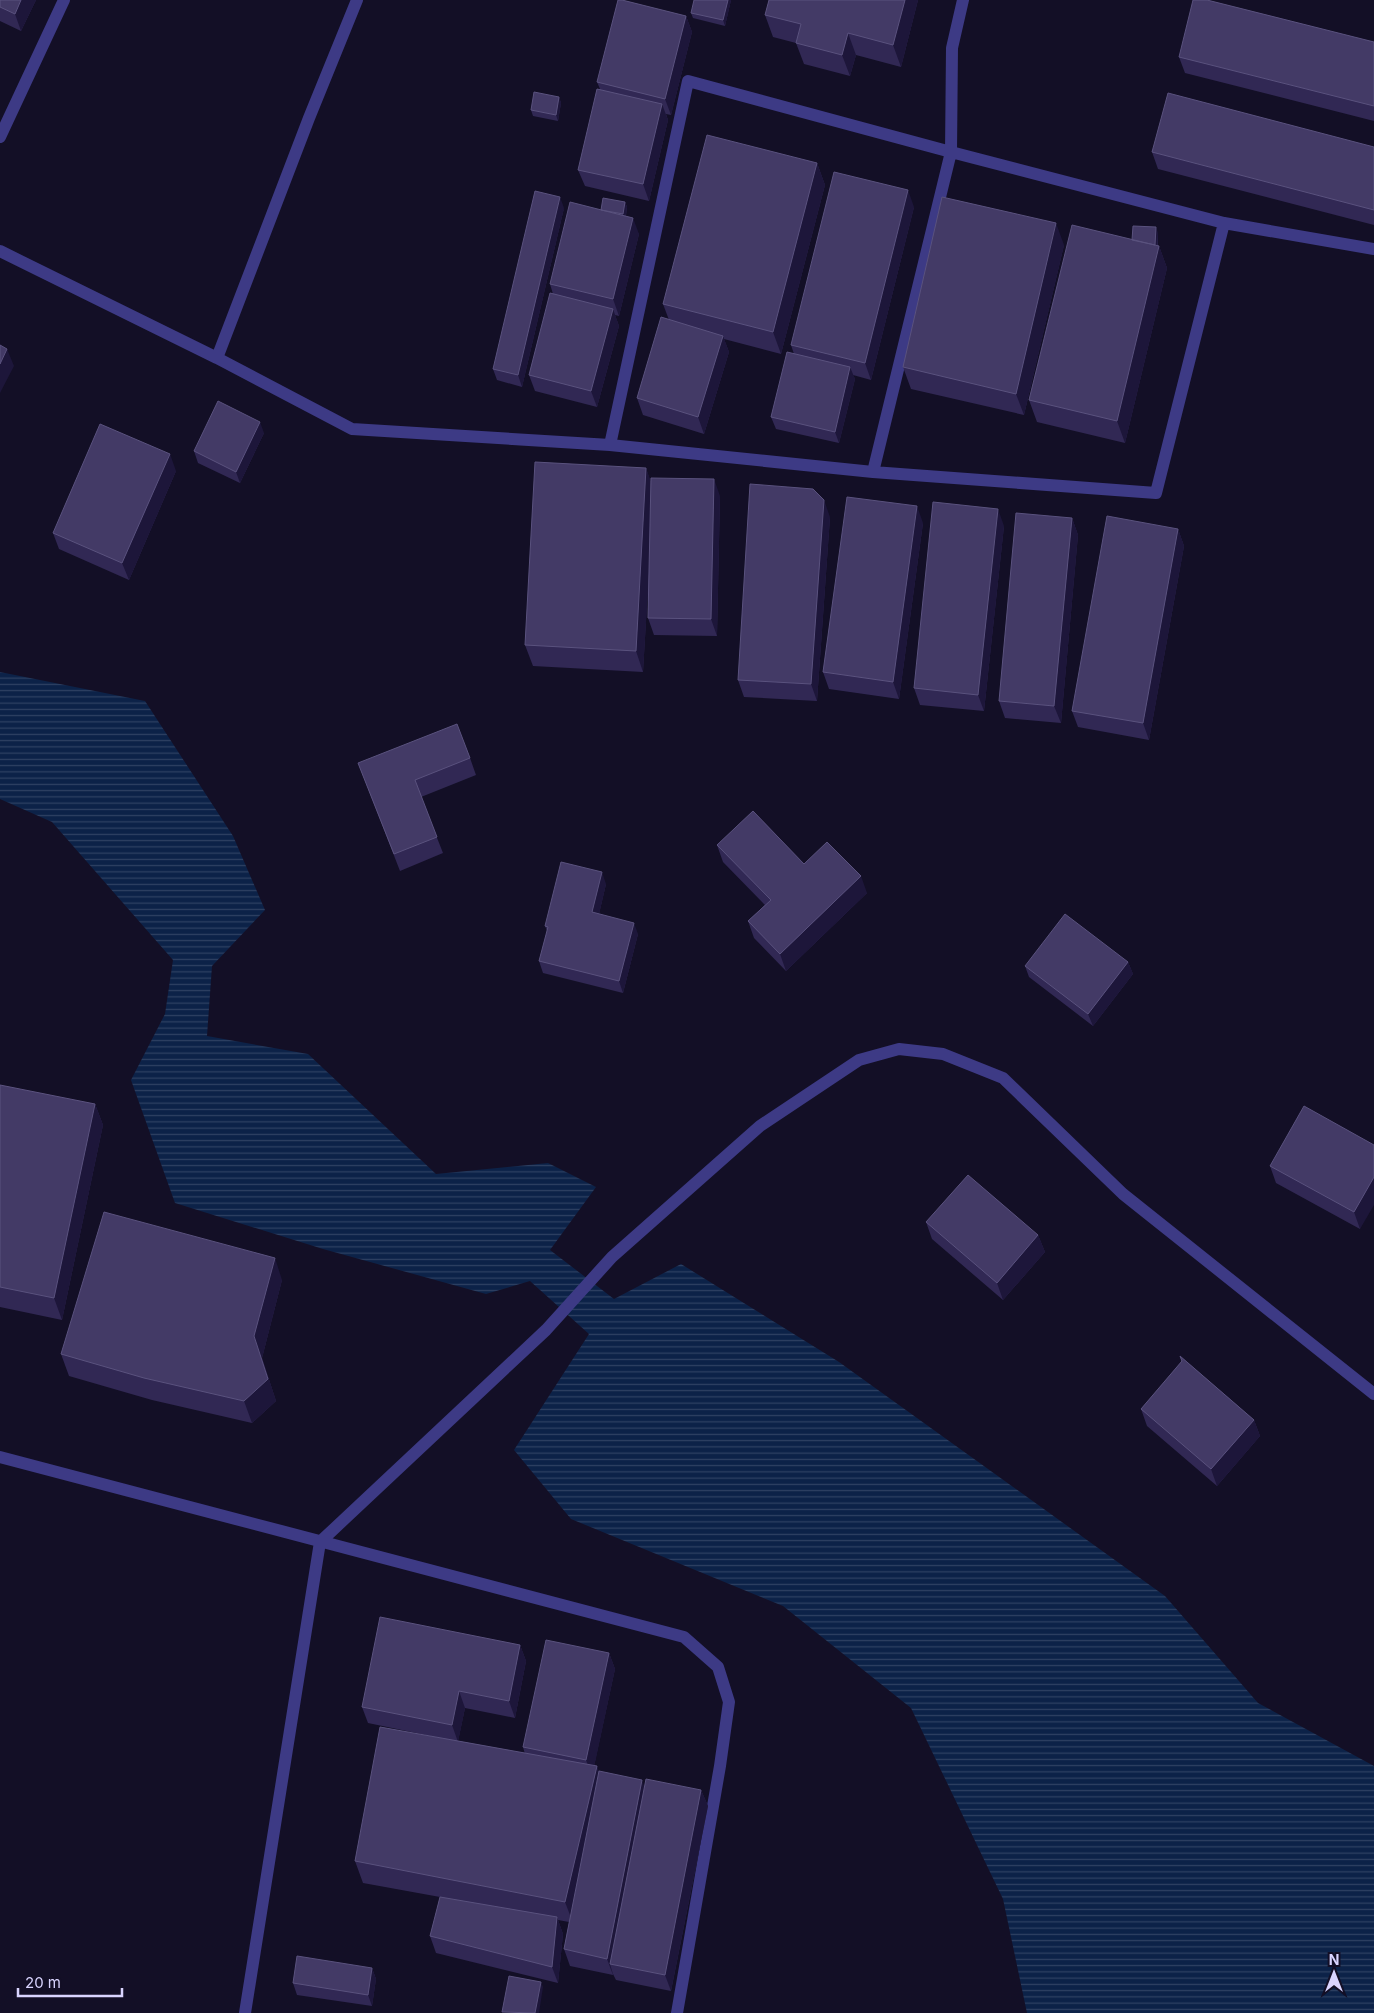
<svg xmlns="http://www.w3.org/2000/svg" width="1374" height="2013" viewBox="0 0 1374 2013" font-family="Inter,sans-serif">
	<defs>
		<pattern id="water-rules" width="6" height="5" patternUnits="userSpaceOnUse" patternTransform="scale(1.25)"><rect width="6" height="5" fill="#0c2248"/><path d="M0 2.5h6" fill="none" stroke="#2f4163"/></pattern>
	</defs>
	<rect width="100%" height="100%" fill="#130f26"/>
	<path fill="url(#water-rules)" d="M0 672 145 701 233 836 265 910 212 966 207 1036 308 1054 436 1174 548 1163 596 1187 550 1250 614 1299 681 1264 839 1362 1165 1596 1258 1703 1374 1766V2013H1027L1003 1899 911 1708 783 1606 571 1519 514 1450 589 1334 530 1281 486 1294 323 1249 175 1203 131 1080 165 1014 173 960 52 822 0 799Z"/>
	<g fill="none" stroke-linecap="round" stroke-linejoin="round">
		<path stroke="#3d3a85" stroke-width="12" d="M0 137 64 0
			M0 251 217 358 352 429 610 445 873 472 1156 493 1224 223
			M217 358 309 118 357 0
			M610 445 688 81 951 152 1224 223 1374 249
			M873 472 951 152 952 48 963 0
			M0 1457 684 1637 718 1667 729 1702 720 1766 677 2013
			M245 2013 320 1542 546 1330 612 1257 760 1126 859 1060 899 1049 943 1054 1003 1078 1123 1194 1374 1394"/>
	</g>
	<path fill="#312854" d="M0 0H36L21 31 0 21Z
		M731 0 725 26 693 18 691 13Z
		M769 0H918L901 67 856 55 850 76 804 64 796 43 773 37 765 15Z
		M686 16 692 32 671 115 666 114 668 120 649 201 585 186 578 170 600 89 597 82Z
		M1374 42V121L1185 73 1179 57Z
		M559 97 561 103 558 121 533 116 531 110Z
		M1374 147V225L1158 169 1152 152Z
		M817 163 825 185 781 354 724 339 729 352 704 434 643 415 637 398 669 320 663 304Z
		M625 202 627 207 626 216 639 234 619 316 615 315 619 326 597 407 535 391 529 375 553 294 550 284 601 210Z
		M914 207 871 380 853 375 855 379 839 443 776 429 771 417 794 354 791 345Z
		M564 208 522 387 497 380 493 369Z
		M1158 233V246H1159L1167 268 1125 443 1037 422 1029 400 1132 240Z
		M1064 245 1024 415 911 389 903 367Z
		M264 433 240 483 198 463 194 451Z
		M646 468 650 481 720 496 717 636 654 635 648 618V586L643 672 533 666 525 645Z
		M176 471 129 580 59 549 53 533Z
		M830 517 817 701 744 697 738 680Z
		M1072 518 1078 535 1061 723 1005 718 999 701Z
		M923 523 899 699 829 689 823 672Z
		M1004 526 984 711 920 705 914 688Z
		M1178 529 1184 546 1149 740 1078 727 1072 711Z
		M470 758 476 775 421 797 443 853 400 871 358 763Z
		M717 845 804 864 867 893 786 971 754 938 748 921 765 905 723 862Z
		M606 884 599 914 638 934 623 993 543 973 539 961 547 931 545 926Z
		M1128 962 1133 974 1093 1026 1029 977 1025 966Z
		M0 1085 95 1104 103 1125 62 1320 0 1307Z
		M1374 1145 1360 1229 1276 1183 1270 1166Z
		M926 1222 1038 1235 1045 1252 1003 1300 932 1239Z
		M282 1280 262 1358 276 1401 252 1423 152 1400 69 1376 61 1354Z
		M1180 1356 1254 1420 1260 1436 1217 1486 1147 1426 1141 1409 1182 1362Z
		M520 1645 526 1661 515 1718 465 1708 458 1741 525 1754 523 1747 609 1653 615 1669 594 1766 599 1771 644 1787 701 1790 708 1806 671 1991 616 1980 613 1974V1975L570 1966 564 1949 569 1922 558 1920 563 1934 558 1983 436 1953 430 1936 440 1897 363 1883 355 1861 450 1740 368 1723 362 1707Z
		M372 1968 376 1979 372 2006 297 1995 293 1983Z"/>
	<path fill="#1d163a" d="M21 0H36L21 31 15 14Z
		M728 0H731L725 26 723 20Z
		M905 0H918L901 67 893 45Z
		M686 16 692 32 671 115 665 99Z
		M848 33 856 55 850 76 842 55Z
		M559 97 561 103 558 121 556 115Z
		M662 104 668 120 649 201 643 184Z
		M817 163 825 185 781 354 773 332Z
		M908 190 914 207 871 380 865 363Z
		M560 197 564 208 522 387 518 375Z
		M625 202 627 207 625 220 623 214Z
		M633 218 639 234 619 316 613 299Z
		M1056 223 1064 245 1024 415 1016 394Z
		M1156 227 1158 233 1157 254 1159 246 1167 268 1125 443 1117 421 1155 248Z
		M613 309 619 326 597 407 591 391Z
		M723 336 729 352 704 434 698 417Z
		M7 349 14 366 0 393V364Z
		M850 367 855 379 839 443 835 432Z
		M260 422 264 433 240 483 236 472Z
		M170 454 176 471 129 580 122 563Z
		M646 468 654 490 643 672 636 651Z
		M714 479 720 496 717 636 711 619Z
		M824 500 830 517 817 701 811 684Z
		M917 506 923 523 899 699 893 682Z
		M998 509 1004 526 984 711 978 695Z
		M1072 518 1078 535 1061 723 1054 706Z
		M1178 529 1184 546 1149 740 1143 723Z
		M602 872 606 884 597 923 592 912Z
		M861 876 867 893 786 971 780 954Z
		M634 923 638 934 623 993 619 981Z
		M1128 962 1133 974 1093 1026 1088 1014Z
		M95 1104 103 1125 62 1320 54 1298Z
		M1374 1177V1205L1360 1229 1354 1212Z
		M1038 1235 1045 1252 1003 1300 997 1283Z
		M275 1258 282 1280 262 1358 276 1401 252 1423 244 1401 254 1336Z
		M1254 1420 1260 1436 1217 1486 1211 1469Z
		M520 1645 526 1661 515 1718 509 1701Z
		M609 1653 615 1669 592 1777 586 1760Z
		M459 1691 465 1708 458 1742 452 1725Z
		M597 1766 605 1788 573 1923 565 1902Z
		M642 1780 648 1797 610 1964 613 1974V1975L607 1959Z
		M701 1790 708 1806 671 1991 665 1975Z
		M557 1917 563 1934 558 1983 552 1967Z
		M372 1968 376 1979 372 2006 368 1995Z
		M541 1982 543 1987 539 2013H535Z"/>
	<path fill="#433a66" stroke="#5a527e" d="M0 0H21L15 14 0 7Z
		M618 0H622L686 16 665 99 597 82Z
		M694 0H728L723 20 691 13Z
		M769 0H905L893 45 848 33 842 55 796 43 801 24 765 15Z
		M1193 0H1207L1374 42V106L1179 57Z
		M597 89 662 104 643 184 578 170Z
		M534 92 559 97 556 115 531 110Z
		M1168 93 1374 147V210L1152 152Z
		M707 135 817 163 773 332 663 304Z
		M834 172 908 190 865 363 791 345Z
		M535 191 560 197 518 375 493 369Z
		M942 197 1056 223 1016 394 903 367Z
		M603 198 625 202 623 214 601 210Z
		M570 202 633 218 613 299 550 284Z
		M1072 225 1159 246 1117 421 1029 400Z
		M1133 226 1156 227 1155 245 1132 240Z
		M550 293 613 309 591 391 529 375Z
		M661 317 723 336 698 417 637 398Z
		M0 345 7 349 0 364Z
		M787 352 850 367 835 432 771 417Z
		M218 401 260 422 236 472 194 451Z
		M100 424 170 454 122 563 53 533Z
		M535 462 646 468 636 651 525 645Z
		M651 478 714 479 711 619 648 618Z
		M750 484 813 489 824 500 811 684 738 680Z
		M847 497 917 506 893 682 823 672Z
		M933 502 998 509 978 695 914 688Z
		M1016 513 1072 518 1054 706 999 701Z
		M1107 516 1178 529 1143 723 1072 711Z
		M457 724 470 758 415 780 437 837 394 854 358 763Z
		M753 811 804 864 827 842 861 876 780 954 748 921 771 900 717 845Z
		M561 862 602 872 592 912 634 923 619 981 539 961 548 927 545 926Z
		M1065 914 1128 962 1088 1014 1025 966Z
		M0 1085 95 1104 54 1298 0 1287Z
		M1304 1106 1374 1145V1177L1354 1212 1270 1166Z
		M968 1175 1038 1235 997 1283 926 1222Z
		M104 1212 275 1258 254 1336 268 1379 244 1401 144 1378 61 1354Z
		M1180 1356 1254 1420 1211 1469 1141 1409 1182 1361Z
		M380 1617 520 1645 509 1701 459 1691 452 1725 362 1707Z
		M546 1640 609 1653 586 1760 523 1747Z
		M380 1727 597 1766 565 1902 355 1861Z
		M599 1771 642 1780 607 1959 564 1949Z
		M646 1779 701 1790 665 1975 610 1964Z
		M440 1897 557 1917 552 1967 430 1936Z
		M297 1956 372 1968 368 1995 293 1983Z
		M509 1976 541 1982 535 2013 502 2012Z"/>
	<g transform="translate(1334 1973)" stroke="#130f26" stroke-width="4" paint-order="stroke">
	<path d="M0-4L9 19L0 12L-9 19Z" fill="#d9d4ff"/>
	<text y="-8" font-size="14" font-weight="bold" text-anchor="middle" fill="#d9d4ff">N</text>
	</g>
	<path d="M18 1988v8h104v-8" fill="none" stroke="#d9d4ff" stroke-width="2.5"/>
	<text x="25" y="1988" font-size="15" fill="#d9d4ff" stroke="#130f26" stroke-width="4" paint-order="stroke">20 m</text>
</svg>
